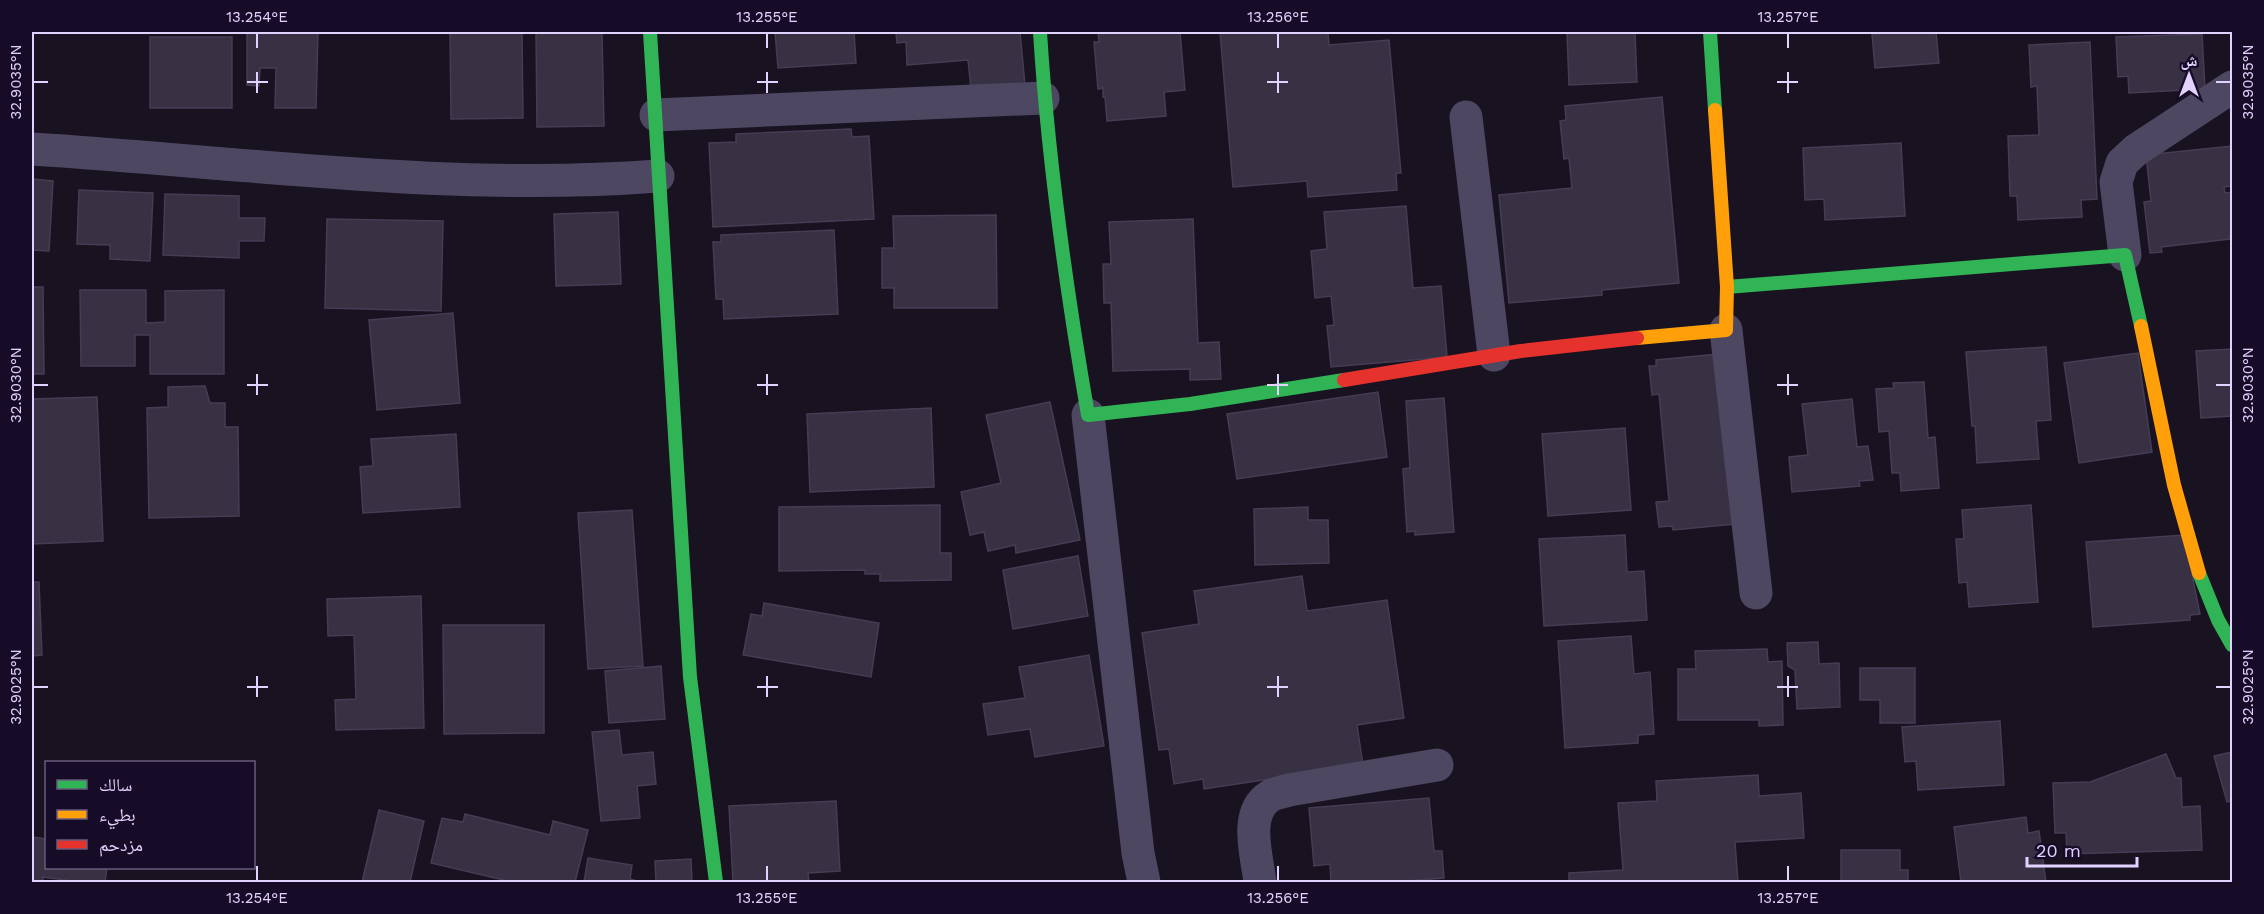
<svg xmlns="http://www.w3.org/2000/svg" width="2264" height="914" viewBox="0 0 2264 914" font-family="'Work Sans','Noto Naskh Arabic',sans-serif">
	<rect width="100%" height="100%" fill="#181221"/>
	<path fill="#383043" stroke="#463d55" stroke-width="1.5" d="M247 32H318L316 108H275L276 68H260L259 86 247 85Z
		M450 32H522L523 118 451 119Z
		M536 32H602L604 126 537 127Z
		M775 32H854L856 63 778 68Z
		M896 32H1020L1025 85 971 89 968 60 907 65 906 42 897 43Z
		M1098 32H1180L1185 90 1164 92 1166 116 1107 121 1105 97H1103V88L1098 89 1094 42H1099Z
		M1220 32H1328L1329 45 1389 40 1401 173H1396L1397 190 1308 197 1307 181 1233 187Z
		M1567 32H1635L1637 82 1569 85Z
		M1905 32H1936L1939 63 1875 68 1872 34Z
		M2202 34 2205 89 2129 93 2128 76 2118 77 2116 37Z
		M150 37H232V108H150Z
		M2090 42 2097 199 2081 200 2082 217 2018 220 2017 196H2010L2008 136 2039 135 2037 86 2031 87 2029 45Z
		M1662 97 1679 283 1602 290V295L1509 303 1499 195 1572 188 1569 158 1564 159 1560 121 1566 120 1565 106Z
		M851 129 852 137 869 136 874 219 713 227 709 143 736 142V134Z
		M1901 143 1905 216 1825 220 1824 199 1805 200 1803 148Z
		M2232 146V186L2224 187 2225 193 2232 192V235L2230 236V239L2161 247 2162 252 2150 253 2144 202 2151 201 2146 155Z
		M32 179 53 181 49 251 32 250Z
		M79 190 153 193 150 261 110 259V245L77 244Z
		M165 194 239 196V218H265L264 241H239V258L163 255Z
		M1406 206 1413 288 1441 286 1447 357 1331 367 1327 326 1334 325 1331 296 1315 298 1311 251 1327 249 1324 212Z
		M618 212 621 284 556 286 554 214Z
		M996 215 997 308H894V288H882V248H894L893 216Z
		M327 219 443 221 441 311 325 308Z
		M1193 219 1198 343 1219 342 1221 379 1190 380V369L1113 371 1111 303H1104L1103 264H1111L1109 222Z
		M834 230 838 314 724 319 723 299H716L713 242H721V235Z
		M32 287H43L44 374H32Z
		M80 290H146V323L165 322V291L224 290V374H150V335H135V366H81Z
		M453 313 460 403 377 410 369 320Z
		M2046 347 2051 420 2036 421 2039 459 1977 463 1975 426H1972L1966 352Z
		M2232 349V416L2201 418 2196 351Z
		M2138 353 2152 452 2079 463 2064 363Z
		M1718 354 1735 524 1673 530 1672 526 1659 527 1656 502 1669 501 1659 394 1652 395 1649 366H1656V360Z
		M1924 382 1928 438 1935 437 1939 488 1901 491 1900 473H1892L1889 431 1879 432 1876 389 1894 388 1893 383Z
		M205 386 210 403H225V427H238L239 516 149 518 147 408 168 407V387Z
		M1378 392 1387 457 1237 479 1227 414Z
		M97 397 103 541 32 544V399Z
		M1444 398 1454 532 1415 535V531L1407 532 1403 469 1410 468 1406 401Z
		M1852 399 1857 447 1868 446 1873 480 1859 481 1860 486 1792 492 1789 457 1808 455 1802 404Z
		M1050 402 1080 540 1016 553 1015 545 988 551 984 532 970 535 961 492 1001 483 986 415Z
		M931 408 934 487 810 492 807 414Z
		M1625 428 1631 510 1548 516 1542 434Z
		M456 434 460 507 363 513 360 467 373 466 371 439Z
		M940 505V553H951V580L880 581V574H865V570L779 571V507Z
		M2031 505 2038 602 1969 607 1967 582 1959 583 1956 539H1964L1962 510Z
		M1308 507V520H1328L1329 563 1255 565 1254 509Z
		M632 510 643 666 588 669 578 513Z
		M1625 535 1627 572 1644 571 1647 620 1544 626 1539 539Z
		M2184 535 2200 614 2190 615V620L2093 627 2086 542Z
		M1078 556 1088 616 1013 629 1003 570Z
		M1302 576 1307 611 1387 600 1404 718 1357 725 1363 765 1204 789 1203 779 1174 784 1169 749 1159 750 1142 633 1199 624 1194 591Z
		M32 582H39L42 655 32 656Z
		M421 596 424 728 336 730 335 700 356 699 354 635 328 636 327 599Z
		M764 603 879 623 871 677 743 655 751 614 762 616Z
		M443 625H544V733L444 734Z
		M1631 636 1634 674 1650 672 1654 734 1638 735V743L1565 748 1558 641Z
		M1818 642 1819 664 1839 663 1840 707 1797 709 1795 670 1788 666 1787 643Z
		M1767 649 1768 662 1782 661 1783 725 1759 726V720H1678V669H1696L1695 651Z
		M1089 655 1104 746 1035 757 1030 729 988 735 983 704 1025 698 1019 667Z
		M661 666 665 719 609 723 605 671Z
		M1860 668H1915V723H1880V700H1860Z
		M2000 721 2004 785 1918 790 1916 761 1905 762 1902 727Z
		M619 730 622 755 653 752 656 784 637 786 640 818 601 821 592 732Z
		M2232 752V801L2227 802 2214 756Z
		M2166 754 2176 778H2181L2182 807 2200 806 2202 850 2067 854 2066 833H2055L2053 783 2090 782Z
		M1758 775 1759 796 1801 793 1804 838 1735 842 1738 882H1569V873L1623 870 1618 803 1657 801 1656 781Z
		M1429 798 1434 851H1442L1444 878 1392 882H1331L1330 864 1314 866 1309 808Z
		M836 801 840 871 808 873 809 882H733L729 806Z
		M379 810 424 821 410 882H362Z
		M465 814 550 835 553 821 588 830 575 882H512L431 863 442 818 463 822Z
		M2026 817 2028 833 2039 831 2046 882H1961L1954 827Z
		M32 837 46 839V868H107L105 882H79L43 877V882H32Z
		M1841 850H1900V870H1908V882H1841Z
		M588 858 632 865 630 879 641 882H584Z
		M691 859 692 882H656L655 861Z"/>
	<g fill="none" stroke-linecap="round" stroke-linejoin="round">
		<path stroke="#4e4762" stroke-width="33" d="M656 115 1043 98
			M1466 117 1494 355
			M32 149C240 162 449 192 658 176
			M2125 255 2116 182 2122 163 2136 150 2232 87
			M1726 330 1756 593
			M1088 415 1138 853 1144 882
			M1260 882C1257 856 1243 813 1270 796 1275 793 1283 792 1289 790L1437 765"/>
		<path stroke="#30b455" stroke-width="14" d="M650 32 690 677 716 882
			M1040 32C1048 161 1066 288 1088 415L1190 404 1344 380
			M1710 32 1715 110
			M1727 287 2125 255 2141 326
			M2199 573 2218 620 2232 645"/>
		<path stroke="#ff9f0a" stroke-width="14" d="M2141 326 2174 485 2199 573
			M1637 338 1726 330 1727 287 1715 110"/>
		<path stroke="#e5322d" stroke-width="14" d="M1344 380 1521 351 1637 338"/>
	</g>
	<path fill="none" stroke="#e2d2ff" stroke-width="2" d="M257 33V48M767 33V48M1278 33V48M1788 33V48M257 72V93M767 72V93M1278 72V93M1788 72V93M33 82H48M247 82H268M757 82H778M1267 82H1288M1777 82H1798M2216 82H2231M257 374V395M767 374V395M1278 374V395M1788 374V395M33 385H48M247 385H268M757 385H778M1267 385H1288M1777 385H1798M2216 385H2231M257 676V697M767 676V697M1278 676V697M1788 676V697M33 687H48M247 687H268M757 687H778M1267 687H1288M1777 687H1798M2216 687H2231M257 866V881M767 866V881M1278 866V881M1788 866V881"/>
	<rect width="2264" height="914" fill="none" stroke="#170c27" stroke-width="66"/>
	<rect x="45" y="761" width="210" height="108" fill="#170c27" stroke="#685b7d" stroke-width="1.5"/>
	<rect x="57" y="780" width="30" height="9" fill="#30b455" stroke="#685b7d" stroke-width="1.5"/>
	<text x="99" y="791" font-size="18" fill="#e2d2ff">سالك</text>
	<rect x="57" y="810" width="30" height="9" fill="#ff9f0a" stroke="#685b7d" stroke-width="1.5"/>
	<text x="99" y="821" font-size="18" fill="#e2d2ff">بطيء</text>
	<rect x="57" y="840" width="30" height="9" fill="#e5322d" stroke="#685b7d" stroke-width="1.5"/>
	<text x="99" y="851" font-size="18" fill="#e2d2ff">مزدحم</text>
	<g transform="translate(2189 75)" stroke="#170c27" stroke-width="4.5" paint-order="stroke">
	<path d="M0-4.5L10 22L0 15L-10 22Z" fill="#e2d2ff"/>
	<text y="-9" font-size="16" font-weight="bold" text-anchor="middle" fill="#e2d2ff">ش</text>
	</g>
	<path d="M2027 857v9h110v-9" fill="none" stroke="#e2d2ff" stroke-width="3"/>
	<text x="2036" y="857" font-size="18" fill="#e2d2ff" stroke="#170c27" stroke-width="4.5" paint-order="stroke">20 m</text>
	<rect x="33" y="33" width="2198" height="848" fill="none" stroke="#e2d2ff" stroke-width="2"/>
	<g font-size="15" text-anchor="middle" fill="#e2d2ff">
		<text x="257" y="22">13.254°E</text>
		<text x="767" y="22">13.255°E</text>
		<text x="1278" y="22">13.256°E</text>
		<text x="1788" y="22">13.257°E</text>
		<text transform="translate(16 82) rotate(-90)" y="5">32.9035°N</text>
		<text transform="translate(2248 82) rotate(-90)" y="5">32.9035°N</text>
		<text transform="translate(16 385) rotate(-90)" y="5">32.9030°N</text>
		<text transform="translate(2248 385) rotate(-90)" y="5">32.9030°N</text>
		<text transform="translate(16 687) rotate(-90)" y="5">32.9025°N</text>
		<text transform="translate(2248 687) rotate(-90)" y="5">32.9025°N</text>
		<text x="257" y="903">13.254°E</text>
		<text x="767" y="903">13.255°E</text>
		<text x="1278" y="903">13.256°E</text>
		<text x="1788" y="903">13.257°E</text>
	</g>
</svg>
